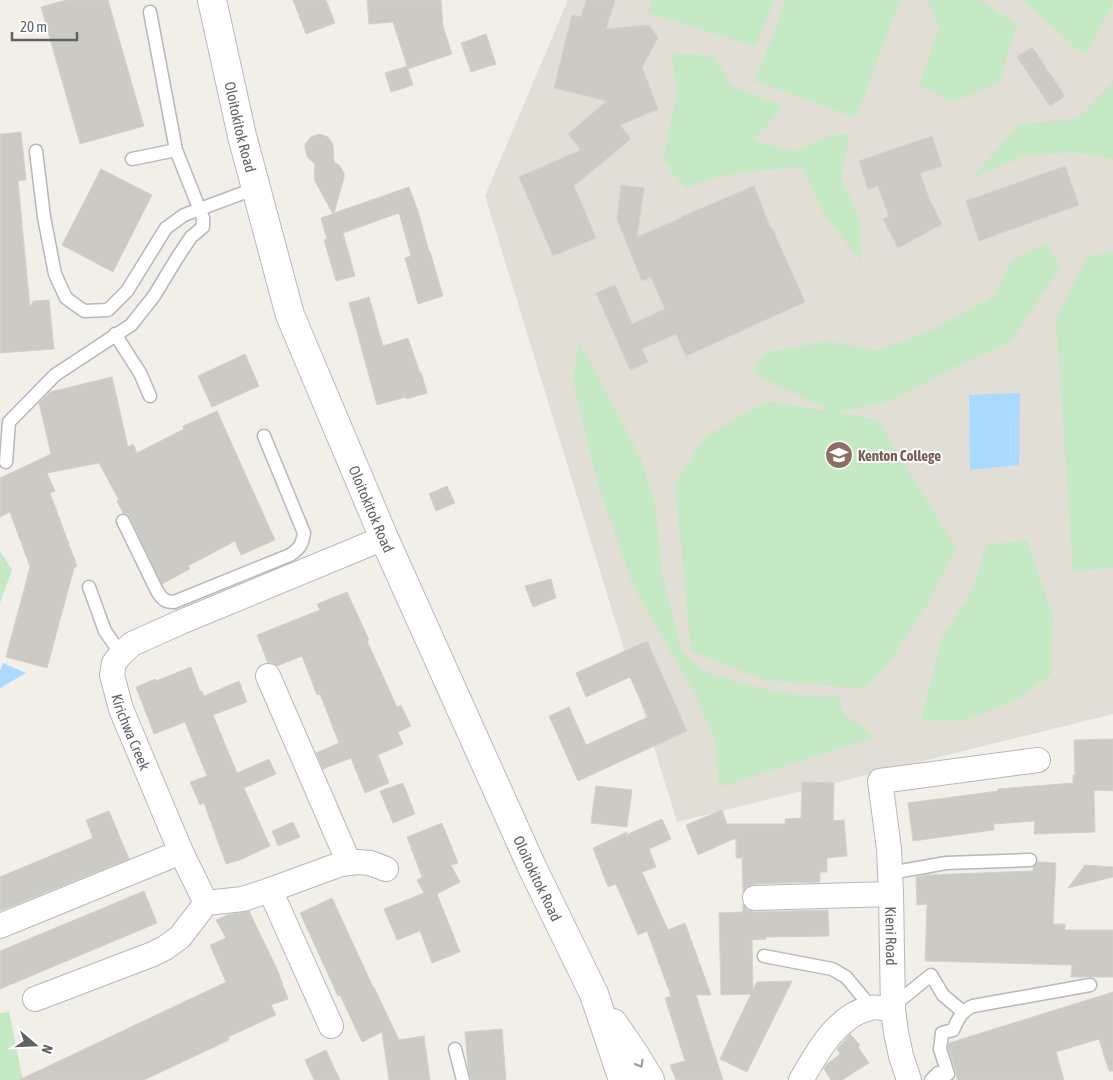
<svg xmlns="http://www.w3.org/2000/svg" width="1113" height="1080" viewBox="0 0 1113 1080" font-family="'Asap Condensed',sans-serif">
	<rect width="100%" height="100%" fill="#f1efe8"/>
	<path fill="#e1ded6" d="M568 0H1113V714L677 822 485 196Z"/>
	<path fill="#c5e8c5" d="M652 0H775L755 46 647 13Z
		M786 0H900L856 118 755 81Z
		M927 0H980L1017 25 999 83 953 102 919 85 939 27Z
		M1022 0H1113V5L1085 55Z
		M671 53 714 56 733 87 784 106 753 140 794 151 826 137 850 133 841 177 860 221 861 261 825 216 802 167 754 171 712 178 685 188 663 160 677 92Z
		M1113 80V159L1071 152 1022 157 972 178 1019 124 1077 119 1111 84Z
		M1048 243 1060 267 1010 342 953 368 889 401 837 413 878 420 956 548 929 601 890 661 865 689 765 680 691 651 675 483 705 437 767 401 833 412 752 373 764 353 829 341 876 351 934 329 994 296 1012 260Z
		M1113 252V567L1073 572 1056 319 1087 257Z
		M579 341 640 456 655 503 662 573 682 652 705 672 767 690 796 695 838 696 844 714 876 737 719 787 715 740 694 692 633 586 595 475 573 379Z
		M1027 540 1053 616 1051 675 1016 700 964 721 921 720 942 637 974 588 986 545Z
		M0 551 12 570 0 603Z
		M9 1012 23 1080H0V1013Z"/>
	<path fill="#aadaff" d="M1020 393 1019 465 970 470 969 395Z
		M3 663 26 673 0 688V671Z"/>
	<path fill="#cccac5" stroke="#d6d1c6" d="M66 0H108L144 126 80 144 41 7Z
		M293 0H326L335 23 306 34Z
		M367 0H441L443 26 452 54 408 69 393 22 369 24Z
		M586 0H615L606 29 649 25 658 38 642 67 658 109 620 125 631 139 574 186 596 238 553 256 519 177 581 150 568 134 607 101 554 88 572 15 581 17Z
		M486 34 496 64 471 72 461 43Z
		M1032 47 1065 96 1050 106 1017 57Z
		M407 66 413 85 391 92 385 73Z
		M21 132 26 180 18 181 30 308 33 301 49 300 54 349 0 353V134Z
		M319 134 328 137 331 141 333 145 334 162 339 165 344 173V178L334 213 409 187 418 211 429 251H430L443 296 418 304 405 258 411 256 399 213 343 233 355 276 336 281 324 240 327 239 321 218 333 214 315 181 314 177 315 164 308 158 305 149V144L311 137Z
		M932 136 942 166 920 173 930 201 942 224 898 248 883 219 889 216 878 186 868 189 859 161Z
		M1065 166 1079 205 979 241 966 201Z
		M101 169 152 195 113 272 62 245Z
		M621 185 644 188 637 237 681 218V217L754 186 771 229 772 228 805 302 686 356 676 334 642 349 648 362 630 370 596 293 615 285 632 324 665 309 651 277 642 281 617 219Z
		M369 297 383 346 408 338 420 373 421 372 427 393 407 399 406 397 377 405 349 303Z
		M245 354 259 386 212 407 198 376Z
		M112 377 128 447 133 444 137 453 184 429 183 426 217 411 275 540 241 555 235 541 188 566 190 569 162 584 130 517 127 514 123 513 117 501 119 500 99 463 47 473 55 491 50 493 77 566 74 568 47 668 6 657 30 567 10 512 0 517V478L51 454 39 403 50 392Z
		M447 486 455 503 436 511 429 494Z
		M551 579 556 598 533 607 525 586Z
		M347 592 369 640 367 641 397 707 401 705 411 726 398 732 403 744 378 755 389 783 365 793 351 758 323 769 316 753 339 743 320 694 317 695 302 656 277 666 270 662 268 663 257 635 320 610 317 604Z
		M647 641 687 731 578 781 549 716 569 707 586 745 648 717 630 677 586 697 576 673Z
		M191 667 200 692 202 691 204 696 239 681 247 702 213 715 237 773 269 759 276 774 244 788 270 846 240 860 226 864 204 803 200 805 190 782 207 776 185 722 154 734 136 687 155 679 156 681Z
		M1113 739V791L1094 790 1095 832 1034 834 1035 821 994 824V830L913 841 908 803 998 791V789L1073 783V775L1075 776 1074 740Z
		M802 782 834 783 833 821 844 820 847 856 827 858V872H820V882L755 884 747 887 743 893 742 858H736V838L698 855 686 825 722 810 727 824H785V819L801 818Z
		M403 783 415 814 393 823 380 791Z
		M596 786 632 790 627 827 591 823Z
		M109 811 129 859 0 911V877L93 838 86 820Z
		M662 819 671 839 649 849 656 867 642 872 668 930 685 923 711 995H696L723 1080H676L670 1065 685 1061 665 998 671 996 647 931 638 935 616 884 608 887 593 848 627 832 626 835Z
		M293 822 300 837 278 846 272 831Z
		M442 823 458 863 451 865 460 882 437 894 460 952 432 963 420 931 397 940 384 909 424 893 417 880 422 877 407 837Z
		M1038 862 1056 863 1053 924H1065V930H1113V977H1071L1072 965 925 961 927 904 917 905 916 877 925 875 1033 871V867L1037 864Z
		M1085 865 1113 867V877L1068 888Z
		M144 891 157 923 0 989V951Z
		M332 898 373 987H374L399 1040 424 1036 430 1080H389L382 1032 362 1042 340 995 338 996 300 913Z
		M743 904 748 910 755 912 828 910 829 936 766 937V939L752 940 753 990 757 982 792 981 747 1072 720 1059 751 994 721 995 719 913 743 912Z
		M249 911 277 969 288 999 271 1005 276 1015 228 1037 229 1040 144 1080H19L226 982 210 945 226 938 216 920 227 915Z
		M1113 992V1071H1109L1099 1039 1056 1052 1064 1080H957L956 1072 948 1048 949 1043Z
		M502 1029 506 1080H471L468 1067 465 1032Z
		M850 1034 860 1045 858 1047 869 1063 842 1080H831L824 1069 826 1065 840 1054 837 1049Z
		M326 1050 340 1080H314L305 1060Z"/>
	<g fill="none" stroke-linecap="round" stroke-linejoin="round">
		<g stroke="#b5b8bc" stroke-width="15">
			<path id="lane" d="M36 151 44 217 55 274 66 298 84 311 108 310 127 291 166 228 184 215 256 188
				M132 159 176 150
				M115 334 140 373 150 396
				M6 462 9 422 55 375 131 325 154 296 177 258 191 237 203 227V218L176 150 150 12
				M123 521 157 591C162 599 165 602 174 602L290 555C300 548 302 545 304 533L264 436
				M89 587 105 631 121 654
				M890 873 946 863 1030 860
				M764 956 832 969 846 977 871 1007
				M894 1008 899 1001 931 975 943 995 963 1012
				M455 1049 463 1080
				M931 1080 938 1073 945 1075 948 1074 940 1049 942 1033 953 1030C958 1019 962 1010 973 1006L1090 985"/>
		</g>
		<g stroke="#b5b8bc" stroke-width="26">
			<g id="street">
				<path id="s1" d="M384 538 181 622 132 644 121 654 114 663 112 675 121 709 181 852 206 903 243 899 270 890 341 864 358 862 370 863 386 869"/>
				<path d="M268 676 349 863"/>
				<path d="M270 890 331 1026"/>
				<path d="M891 894 889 849 880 781 1038 760"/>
				<path id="s2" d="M755 898 891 894 893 1010 896 1032 901 1056 909 1080"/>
				<path d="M0 926 181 852"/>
				<path d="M35 999 153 954 165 948 180 937 206 903"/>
				<path d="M801 1080C817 1053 836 1016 870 1008 876 1006 886 1009 893 1010"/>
			</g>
		</g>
		<g stroke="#b6babf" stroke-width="30">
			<g id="secondary">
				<path id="s3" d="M212 0 242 136 290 315 384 538 532 867 594 994 623 1080"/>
				<path d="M613 1023 635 1055 650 1080"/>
			</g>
		</g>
		<use href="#lane" stroke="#fff" stroke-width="12"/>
		<use href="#street" stroke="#fff" stroke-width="24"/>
		<use href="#secondary" stroke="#fff" stroke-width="28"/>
	</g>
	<defs><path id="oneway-chevron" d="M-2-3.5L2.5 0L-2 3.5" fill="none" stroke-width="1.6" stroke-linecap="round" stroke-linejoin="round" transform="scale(1.25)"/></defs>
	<use stroke="#979a9d" href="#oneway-chevron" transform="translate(640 1064) rotate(60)"/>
	<defs>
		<g id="university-disc" transform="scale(1.4375)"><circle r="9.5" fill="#8d6e63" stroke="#fff"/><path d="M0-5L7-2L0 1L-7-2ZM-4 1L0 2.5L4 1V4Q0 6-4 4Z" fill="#fff"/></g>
	</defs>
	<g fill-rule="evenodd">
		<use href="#university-disc" x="839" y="455"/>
	</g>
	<g text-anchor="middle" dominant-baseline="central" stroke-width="4" stroke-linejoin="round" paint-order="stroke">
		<g font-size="15" fill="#5f6368" stroke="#fff">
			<text stroke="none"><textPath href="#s3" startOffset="130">Oloitokitok Road</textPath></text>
			<text stroke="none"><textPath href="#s3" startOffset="535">Oloitokitok Road</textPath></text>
			<text stroke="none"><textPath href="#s1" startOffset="372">Kirichwa Creek</textPath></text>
			<text stroke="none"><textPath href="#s3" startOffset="940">Oloitokitok Road</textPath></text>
			<text stroke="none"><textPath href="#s2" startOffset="178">Kieni Road</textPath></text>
		</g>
		<g font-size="15" font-weight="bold" fill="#785e54" stroke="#fff" text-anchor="start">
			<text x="858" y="455">Kenton College</text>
		</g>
	</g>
	<g transform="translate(35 1045) rotate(109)" stroke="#ffffff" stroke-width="4" paint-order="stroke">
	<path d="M0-4L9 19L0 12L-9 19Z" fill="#5f6368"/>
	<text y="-8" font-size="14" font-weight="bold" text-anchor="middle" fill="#5f6368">N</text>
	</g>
	<path d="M12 32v8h65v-8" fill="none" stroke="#5f6368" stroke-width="2.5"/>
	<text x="20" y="32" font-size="15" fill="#5f6368" stroke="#ffffff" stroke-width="4" paint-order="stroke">20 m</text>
</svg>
